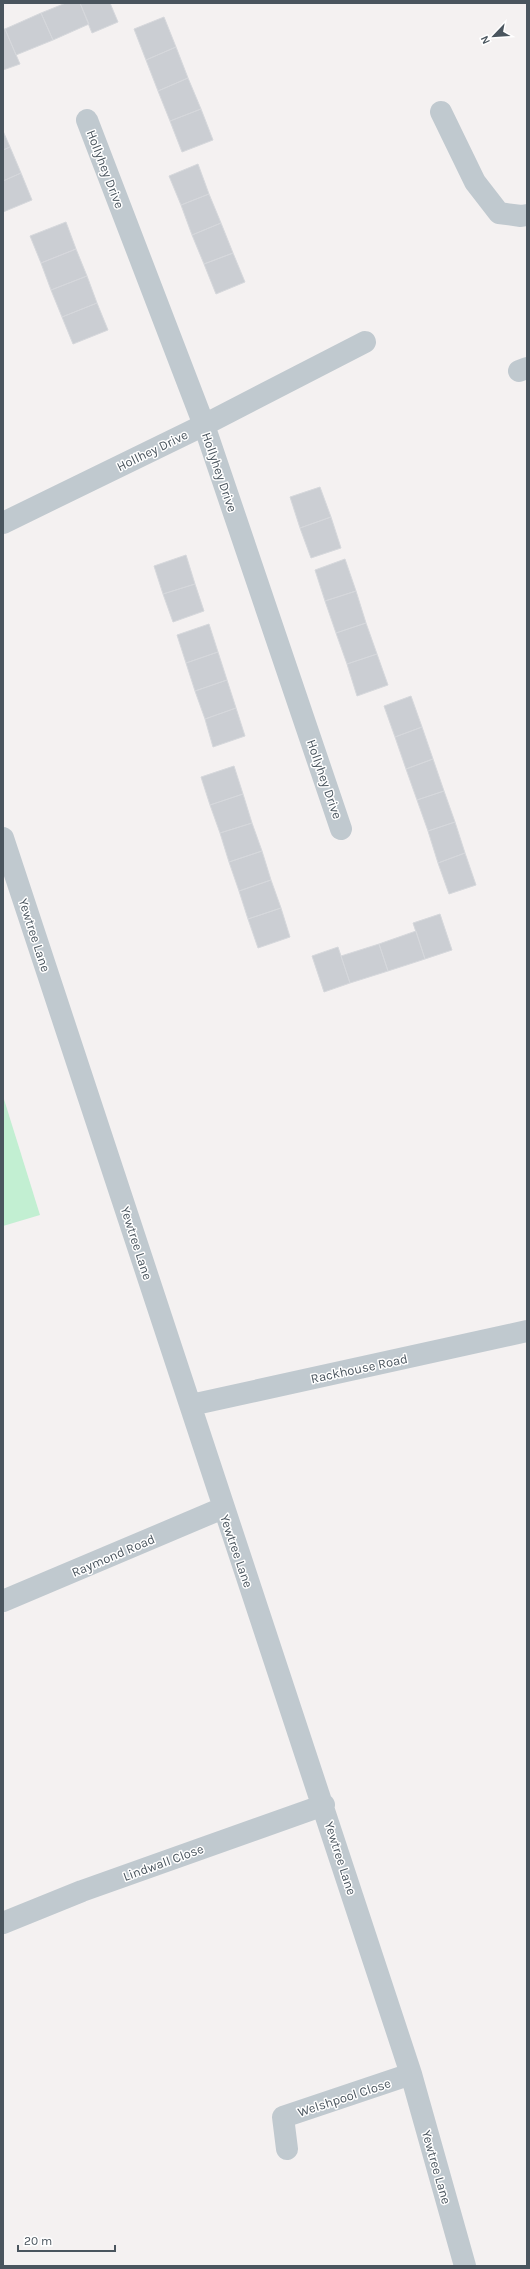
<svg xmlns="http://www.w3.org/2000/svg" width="530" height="2269" font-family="Karla,sans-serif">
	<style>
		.green { fill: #c2efd2 }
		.building { fill: #cbced3; stroke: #d6d8dc }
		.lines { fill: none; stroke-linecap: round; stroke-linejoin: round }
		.minor { stroke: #c0c9cf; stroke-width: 22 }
		.labels { text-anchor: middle; stroke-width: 3; stroke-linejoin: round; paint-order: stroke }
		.street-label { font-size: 13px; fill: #4a555e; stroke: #fff }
	</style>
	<rect width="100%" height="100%" fill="#f4f1f1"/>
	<path class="green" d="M3,1096L40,1215L3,1226Z"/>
	<path class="building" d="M66,3H80L89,24L53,40L41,13Z
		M80,3H110L118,22L92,33Z
		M41,13L53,40L16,55L5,29Z
		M164,17L176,47L146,60L134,29Z
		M3,29H5L20,64L3,70Z
		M176,47L188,78L158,91L146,60Z
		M188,78L201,109L170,121L158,91Z
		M201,109L213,140L182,152L170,121Z
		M3,131L10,147L3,150Z
		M10,147L21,173L3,181V150Z
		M198,164L209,194L181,205L169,176Z
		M21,173L32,200L3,212V181Z
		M209,194L221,223L192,235L181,205Z
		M66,222L76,249L41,263L30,236Z
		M221,223L233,253L204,264L192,235Z
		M76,249L87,276L51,290L41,263Z
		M233,253L245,282L216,294L204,264Z
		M87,276L97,303L62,317L51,290Z
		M97,303L108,330L73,344L62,317Z
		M320,487L331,517L300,528L290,497Z
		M331,517L341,548L311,558L300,528Z
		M186,555L195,584L163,594L154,566Z
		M345,559L356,591L325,601L315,570Z
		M195,584L204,611L173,622L163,594Z
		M356,591L366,623L336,633L325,601Z
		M366,623L377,654L347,664L336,633Z
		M209,624L218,652L186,663L177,635Z
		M218,652L227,680L195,691L186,663Z
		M377,654L388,685L357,696L347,664Z
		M227,680L236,708L205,719L195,691Z
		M411,696L422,727L395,737L384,706Z
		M236,708L245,736L213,747L205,719Z
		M422,727L433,759L406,769L395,737Z
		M433,759L444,791L417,800L406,769Z
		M234,766L243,794L210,805L201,777Z
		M444,791L455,822L428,831L417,800Z
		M243,794L252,823L220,833L210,805Z
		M455,822L465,853L438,863L428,831Z
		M252,823L262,851L229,862L220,833Z
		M262,851L271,880L239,891L229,862Z
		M465,853L476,885L449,894L438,863Z
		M271,880L281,908L248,919L239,891Z
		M281,908L290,937L258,948L248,919Z
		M440,914L452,950L425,959L413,923Z
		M416,931L425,959L388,971L379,944Z
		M379,944L388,971L350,983L341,956Z
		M338,947L350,983L324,992L312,956Z"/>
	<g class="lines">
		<path class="minor" d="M441,112L475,182L499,213L521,216L527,215
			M87,120L204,425L341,829
			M519,371L527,368
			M3,523L204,425L365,342
			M3,838L411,2074L465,2266
			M191,1405L527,1331
			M3,1601L223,1508
			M3,1923L82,1891L324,1805
			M287,2149L283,2117L411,2074"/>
	</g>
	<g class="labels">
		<g class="street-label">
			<text transform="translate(106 169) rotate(69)" y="5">Hollyhey Drive</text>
			<text transform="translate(152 450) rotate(-26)" y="5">Hollhey Drive</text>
			<text transform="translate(220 472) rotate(71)" y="5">Hollyhey Drive</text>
			<text transform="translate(325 779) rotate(71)" y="5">Hollyhey Drive</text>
			<text transform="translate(35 935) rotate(72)" y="5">Yewtree Lane</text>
			<text transform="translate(137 1243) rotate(72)" y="5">Yewtree Lane</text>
			<text transform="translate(359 1368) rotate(-12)" y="5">Rackhouse Road</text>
			<text transform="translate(237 1551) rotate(71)" y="5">Yewtree Lane</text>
			<text transform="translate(113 1555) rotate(-23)" y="5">Raymond Road</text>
			<text transform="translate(341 1858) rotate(72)" y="5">Yewtree Lane</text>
			<text transform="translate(163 1862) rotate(-20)" y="5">Lindwall Close</text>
			<text transform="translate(344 2097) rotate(-18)" y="5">Welshpool Close</text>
			<text transform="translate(437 2167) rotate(74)" y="5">Yewtree Lane</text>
		</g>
	</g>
	<rect width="530" height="2269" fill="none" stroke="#4a555e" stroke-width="8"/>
	<g transform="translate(494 36) rotate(245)" stroke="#ffffff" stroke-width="3" paint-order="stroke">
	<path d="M0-3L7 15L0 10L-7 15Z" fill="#4a555e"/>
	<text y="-6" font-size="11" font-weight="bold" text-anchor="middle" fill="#4a555e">N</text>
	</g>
	<path d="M18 2245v6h97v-6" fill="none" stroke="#4a555e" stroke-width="2"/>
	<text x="24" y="2245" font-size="12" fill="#4a555e" stroke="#ffffff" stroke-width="3" paint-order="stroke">20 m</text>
</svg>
